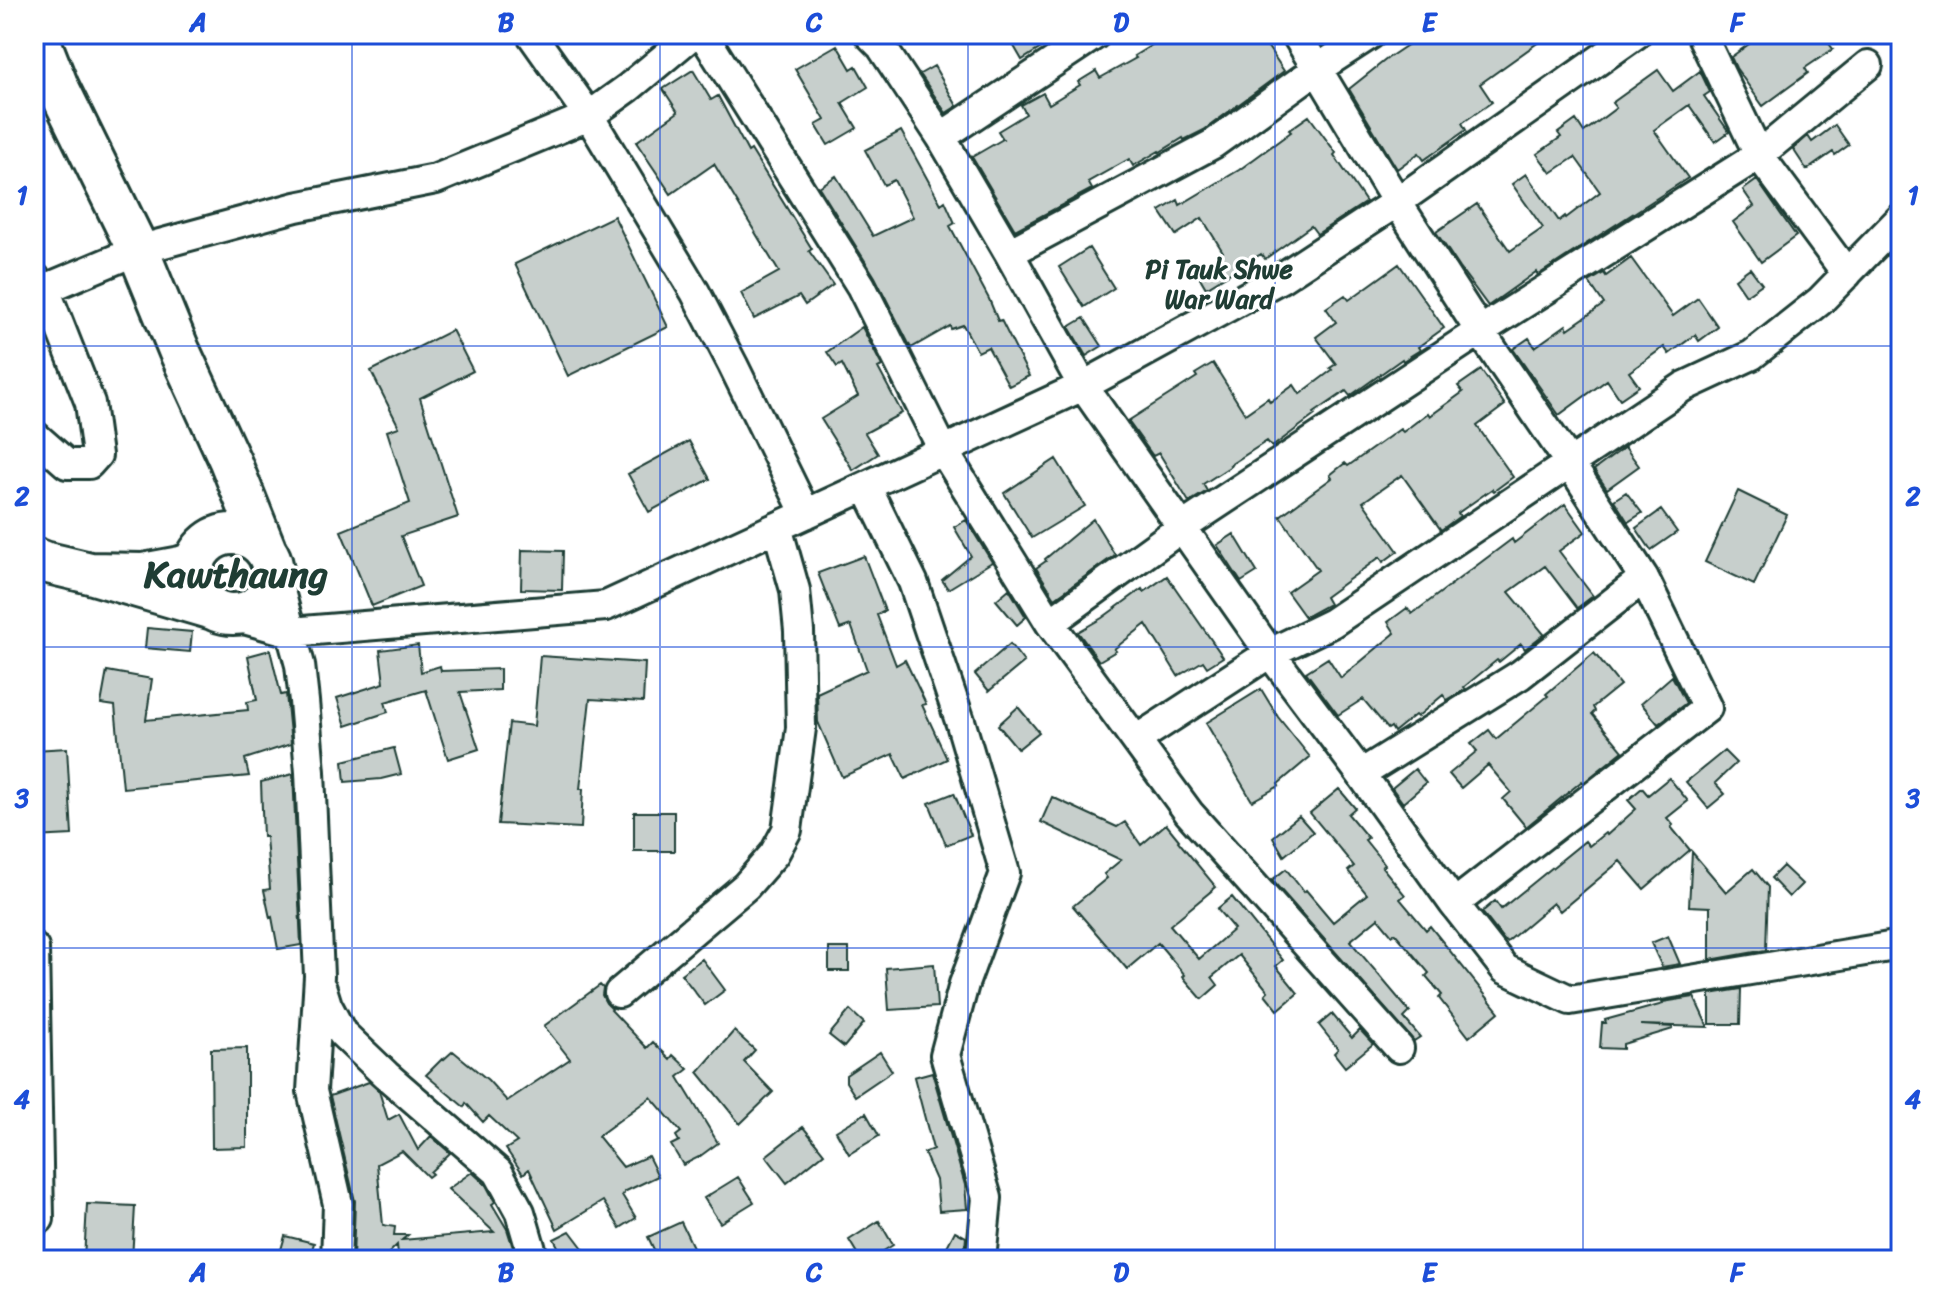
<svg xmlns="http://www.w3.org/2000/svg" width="1935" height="1294" font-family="Sriracha,sans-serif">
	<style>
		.building { fill: #c7cfcc; stroke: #1f3d34; stroke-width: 2 }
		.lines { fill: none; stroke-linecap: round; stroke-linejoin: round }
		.minor-casing { stroke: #1f3d34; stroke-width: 34 }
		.highway-casing { stroke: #1f3d34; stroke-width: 46 }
		.minor { stroke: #fff; stroke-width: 28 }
		.highway { stroke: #fff; stroke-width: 40 }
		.grid { fill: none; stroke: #1d4ed8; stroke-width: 2; stroke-opacity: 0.55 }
		.labels { text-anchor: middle; stroke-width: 6; stroke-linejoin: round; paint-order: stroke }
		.quarter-label { font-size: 26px; font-weight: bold; fill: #1f3d34; stroke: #fff }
		.town-label { font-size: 38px; font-weight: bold; fill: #1f3d34; stroke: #fff }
		.neatline { fill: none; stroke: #1d4ed8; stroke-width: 3 }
		.grid-label { font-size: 26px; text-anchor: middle; font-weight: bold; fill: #1d4ed8 }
	</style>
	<rect width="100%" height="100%" fill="#fff"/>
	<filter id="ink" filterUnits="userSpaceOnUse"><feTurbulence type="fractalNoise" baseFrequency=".0125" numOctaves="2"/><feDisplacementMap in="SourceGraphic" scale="16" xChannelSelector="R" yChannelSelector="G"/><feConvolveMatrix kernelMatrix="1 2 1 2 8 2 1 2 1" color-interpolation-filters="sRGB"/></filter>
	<g filter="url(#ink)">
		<path class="building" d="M1007,34H1063L1022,60Z
			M1157,34H1264L1271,45L1268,47L1284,71L1204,130L1184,140L1183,138L1160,152L1159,151L1133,166L1129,159L1088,182L1092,189L1015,230L972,157L1003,139L998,131L1026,114L1021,105L1043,93L1049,104L1080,85L1078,82L1096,71L1100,78L1136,58L1134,56L1160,40Z
			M1424,34H1550L1480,84L1492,102L1462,123L1466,130L1424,160L1419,153L1397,169L1349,89L1388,58Z
			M1763,34H1822L1833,49L1805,68L1808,73L1763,106L1736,68L1731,57Z
			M837,45L851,69L856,66L868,87L842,103L857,128L828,145L816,125L825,120L795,69Z
			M934,66L957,106L946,113L920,74Z
			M693,70L711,100L718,96L748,152L751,150L812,249L809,251L833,285L805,305L799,296L754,319L741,293L779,272L714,164L671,194L636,142L678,112L663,89Z
			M1658,70L1673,91L1700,71L1710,92L1704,96L1729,132L1715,142L1689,105L1654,130L1688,178L1538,275L1536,272L1488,306L1460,268L1436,232L1477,204L1510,251L1543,228L1512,184L1526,174L1559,221L1565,216L1566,218L1600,192L1575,157L1551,173L1537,154L1561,137L1558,133L1576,120L1584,132L1616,108L1612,103Z
			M1309,116L1336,153L1334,155L1366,202L1317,234L1311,226L1265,259L1261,254L1206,288L1196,271L1223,252L1202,218L1176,235L1160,211L1178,200L1180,205L1239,170L1291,132L1289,130Z
			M1835,125L1849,145L1835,155L1833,152L1807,170L1793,149L1808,136L1812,142Z
			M901,131L941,204L945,201L955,223L950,226L989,299L998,321L1001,320L1029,376L1009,386L988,347L978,352L963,325L951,329L950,326L911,348L875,277L819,187L836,176L873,236L913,217L894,180L884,185L865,150Z
			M1757,180L1796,236L1761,262L1733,222L1754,206L1743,190Z
			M614,216L668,327L568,376L515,264Z
			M1089,248L1114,288L1084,307L1059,267Z
			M1631,258L1673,316L1698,298L1718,327L1699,341L1695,335L1669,354L1664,347L1629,372L1639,386L1620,399L1607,380L1559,415L1513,349L1529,338L1535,347L1566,325L1568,329L1604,304L1589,282L1604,273L1606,276Z
			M1399,264L1444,328L1418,347L1420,350L1412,355L1403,361L1402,359L1350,396L1346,391L1314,413L1315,415L1272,447L1267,441L1230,465L1231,466L1203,484L1207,491L1189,502L1159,453L1153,456L1128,421L1197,377L1195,374L1213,363L1245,414L1268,398L1270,402L1294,385L1300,394L1332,370L1330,368L1336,364L1316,337L1336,322L1326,308L1345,295L1349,300Z
			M1750,268L1762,284L1746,295L1735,279Z
			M1084,318L1102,346L1086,356L1069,327Z
			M862,327L882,366L878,368L902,413L865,433L878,454L853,470L821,419L858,396L842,364L837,367L827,352Z
			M452,330L473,371L420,398L458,517L401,536L421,586L372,606L341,531L410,503L387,431L399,427L371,371Z
			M1481,370L1505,405L1477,426L1513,477L1494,491L1492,489L1458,513L1460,516L1441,530L1402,475L1363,502L1398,551L1383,562L1380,557L1325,597L1329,604L1305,617L1287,592L1318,570L1280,516L1332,478L1330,475L1345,463L1348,466L1400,429L1403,432L1428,413L1430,416L1463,392L1458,386Z
			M689,441L710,479L649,512L628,474Z
			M1625,447L1639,466L1607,489L1594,470Z
			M1056,459L1085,506L1032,538L1004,493Z
			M1738,491L1787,515L1754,585L1705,562Z
			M1626,492L1642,513L1628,522L1614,500Z
			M1565,504L1585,532L1559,551L1593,596L1577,608L1545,566L1509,592L1544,634L1525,649L1521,644L1499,662L1497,660L1464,687L1466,689L1447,700L1443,695L1417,717L1415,715L1394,732L1391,727L1388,729L1363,699L1338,715L1306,672L1328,658L1341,678L1395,633L1388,622L1407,608L1412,614L1512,539L1514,543Z
			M1661,510L1677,532L1651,550L1636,528Z
			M1093,519L1115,555L1055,598L1036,568L1046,561L1045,559Z
			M966,520L992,562L948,589L942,580L971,556L954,527Z
			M1234,534L1257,572L1241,582L1217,545Z
			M522,550L563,551L562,590L521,589Z
			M864,556L885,611L877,615L896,665L905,660L926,704L922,705L947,759L905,779L893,754L842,777L818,722L817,693L867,670L851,625L840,629L818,573Z
			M1167,576L1223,657L1207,667L1203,661L1178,676L1146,624L1114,649L1116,651L1099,661L1078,632L1102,618L1142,589L1144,592Z
			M1009,589L1026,617L1017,625L996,600Z
			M147,628L192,632L190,652L145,648Z
			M1010,644L1024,662L989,691L975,674Z
			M418,645L421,672L440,666L441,671L500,669V690L460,692L479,749L448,759L426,690L385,702L388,712L346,726L337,698L384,683L380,650Z
			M270,650L281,695L286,694L291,744L245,759L249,776L123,788L115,706L101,704L107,671L152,679L146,720L248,710L247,702L257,700L248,656Z
			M1594,653L1620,685L1593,707L1595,711L1592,714L1623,751L1583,783L1582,781L1526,827L1503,799L1511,792L1488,765L1461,788L1449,774L1477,751L1471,744L1489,730L1496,739L1548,696L1546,694Z
			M540,656L645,663L643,702L590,699L580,789H583L581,828L498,824L509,723L534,726Z
			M1672,676L1686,703L1658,724L1641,703Z
			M1261,689L1278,717L1310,757L1278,784L1279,786L1252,801L1206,723Z
			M1018,707L1039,732L1018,749L998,725Z
			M67,748L72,835L34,837V750Z
			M394,748L401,774L381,779L345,782L343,761Z
			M1724,751L1736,763L1715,783L1725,794L1708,808L1686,782Z
			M1415,769L1426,783L1403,803L1392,788Z
			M293,774L301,945L278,949L272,917L270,918L264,890L270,889L266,837H263L261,782Z
			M1669,778L1688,801L1667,818L1673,825L1671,827L1690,850L1644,889L1620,861L1560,911L1553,903L1507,942L1504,940L1482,912L1495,901L1501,909L1585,841L1589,846L1605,833L1607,835L1636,809L1628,800L1642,788L1648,795Z
			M1339,789L1355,808L1348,814L1368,838L1365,840L1385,865L1382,867L1405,895L1400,899L1426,930L1430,926L1499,1012L1469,1037L1439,998L1442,995L1426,976L1429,973L1395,933L1392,935L1378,918L1350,941L1410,1012L1404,1018L1420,1037L1414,1041L1272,880L1286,869L1304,892L1306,890L1333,922L1367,894L1348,871L1354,866L1310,813Z
			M954,793L971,835L946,845L929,803Z
			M1052,797L1117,827L1125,822L1141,845L1166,824L1179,840L1178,841L1216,887L1170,925L1199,959L1234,929L1217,909L1232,897L1283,960L1276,966L1298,993L1278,1010L1265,994L1268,991L1239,955L1212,977L1218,985L1202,999L1183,977L1185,975L1158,943L1127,969L1073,906L1107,878L1104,874L1121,860L1041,822Z
			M634,812H674V851H634Z
			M1299,816L1313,832L1284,856L1273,837Z
			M1692,852L1726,892L1753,869L1768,887L1766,950L1710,960V907L1689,906Z
			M1783,866L1802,884L1789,897L1771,878Z
			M1668,936L1680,964L1662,967L1651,943Z
			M829,948H849V971H829Z
			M702,959L725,990L705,1005L681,974Z
			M934,964L937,1007L889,1010L886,968Z
			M600,985L603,988L602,995L606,1003L612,1009L611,1010L647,1048L653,1042L670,1059L673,1055L688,1069L678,1077L718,1143L699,1157L683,1165L671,1145L679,1141L676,1136L681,1132L651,1097L598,1136L623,1167L648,1156L658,1176L624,1192V1194L622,1195L636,1218L620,1228L603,1201L557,1229L529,1169L523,1174L506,1149L517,1142L489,1116L483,1122L466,1103L464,1107L426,1075L442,1059L443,1060L453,1051L488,1080L507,1101L570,1059L544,1026Z
			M1741,989L1740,1024H1710V994Z
			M1694,997L1708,1027L1641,1025L1673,1027V1029L1623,1044V1049L1600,1048L1602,1023H1606L1605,1020L1663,1004V1002Z
			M850,1010L864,1023L844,1047L829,1035Z
			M1332,1014L1352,1038L1360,1030L1373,1044L1345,1067L1334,1053L1338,1049L1319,1025Z
			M734,1031L755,1050L744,1062L773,1092L740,1124L698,1072Z
			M247,1048V1147L212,1148L211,1049Z
			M880,1052L892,1071L855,1096L846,1082V1075Z
			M932,1072L965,1185L967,1209L939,1211L936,1180L924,1153L933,1149L914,1077Z
			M369,1082L379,1091L388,1120L399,1114L418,1150L431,1136L450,1153L430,1172L432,1174L428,1177L402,1151L377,1164L383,1225L395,1227L394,1235H408L402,1240L494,1232L448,1189L472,1172L486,1185L495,1202L492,1204L507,1229L515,1254H398L397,1245L389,1253L388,1260H353L355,1201L330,1096Z
			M866,1113L879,1136L849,1154L836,1131Z
			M803,1127L824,1153L787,1183L766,1156Z
			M738,1177L754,1202L720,1223L704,1198Z
			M87,1204L135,1206L132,1260H84Z
			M879,1221L893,1245L869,1260H861L849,1240Z
			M681,1222L693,1247L666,1260H659L648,1237Z
			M570,1231L592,1260H565L554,1239Z
			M955,1231L966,1237L964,1260H940Z
			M285,1236L314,1243L309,1260H278Z"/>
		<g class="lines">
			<defs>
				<path id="minor" d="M531,34L589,116L695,292L733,365L806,514
					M703,34L861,286L943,450L1050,623L1189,813L1399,1048
					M869,34L881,46L941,137L1009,253L1083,386L1270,653L1361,774L1454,904L1505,969L1570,1000L1895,946L1901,949
					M1296,34L1397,202L1480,331L1569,462L1644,578L1707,708L1454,904
					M1701,34L1759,155L1847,274
					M941,137L1096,34
					M1009,253L1213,144L1317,69L1371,34
					M34,277L45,289L90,403L97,455L89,464H67L34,435
					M45,289L138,250L296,207L436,179L589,116L628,88L693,34
					M866,486L913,582L961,724L1005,873L964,984L945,1055L987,1198L981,1260
					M272,562L300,665L304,701L310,772L319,976L312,1091L338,1204L336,1260
					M226,614L291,632L606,606L1083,386L1281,278L1397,202L1636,34
					M1050,623L1181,528L1480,331L1759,155L1868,65
					M1136,740L1270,653L1332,623L1683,387L1752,355L1820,301L1901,218
					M1361,774L1520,675L1644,578
					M34,948L39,1219
					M322,989L327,1005L342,1033L386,1075L498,1172L520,1212L534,1260
					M619,993L746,886L774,854L787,830L801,728L799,631L795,590L777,527"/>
				<path id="highway" d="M37,34L58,87L138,250L179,350L230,461L266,551
					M193 574a40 40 0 1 1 80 0a40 40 0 1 1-80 0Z
					M34,558L44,562L90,573
					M195,562L181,567L143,574L90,573L213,609"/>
			</defs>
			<use href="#minor" class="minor-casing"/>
			<use href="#highway" class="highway-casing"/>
			<use href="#minor" class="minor"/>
			<use href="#highway" class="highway"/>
		</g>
	</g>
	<path class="grid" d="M352,34V1260M660,34V1260M968,34V1260M1275,34V1260M1583,34V1260M34,346H1901M34,647H1901M34,948H1901"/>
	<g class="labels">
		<g class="quarter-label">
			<text x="1219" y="278">Pi Tauk Shwe<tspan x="1219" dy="30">War Ward</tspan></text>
		</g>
		<g class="town-label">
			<text x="236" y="587">Kawthaung</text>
		</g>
	</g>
	<rect width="1935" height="1294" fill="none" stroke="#fff" stroke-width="88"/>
	<rect x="44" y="44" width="1847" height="1206" class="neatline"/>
	<g class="grid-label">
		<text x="198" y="31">A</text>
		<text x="506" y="31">B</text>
		<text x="814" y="31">C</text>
		<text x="1121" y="31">D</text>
		<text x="1429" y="31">E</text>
		<text x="1737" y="31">F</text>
		<text x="22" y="204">1</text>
		<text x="1913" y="204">1</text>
		<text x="22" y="505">2</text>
		<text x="1913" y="505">2</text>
		<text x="22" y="807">3</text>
		<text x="1913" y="807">3</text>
		<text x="22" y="1108">4</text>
		<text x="1913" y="1108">4</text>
		<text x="198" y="1281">A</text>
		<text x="506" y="1281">B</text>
		<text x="814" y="1281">C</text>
		<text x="1121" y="1281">D</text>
		<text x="1429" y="1281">E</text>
		<text x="1737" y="1281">F</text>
	</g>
</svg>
